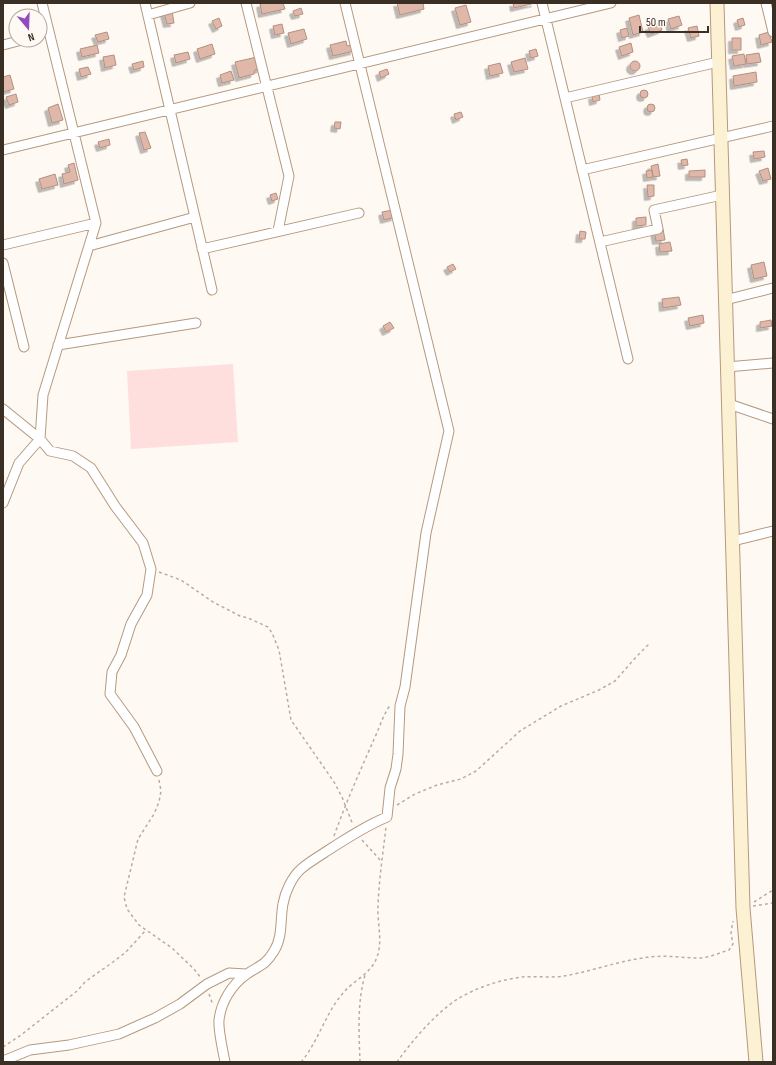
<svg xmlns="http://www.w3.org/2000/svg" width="776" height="1065" font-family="'Sofia Sans Condensed',sans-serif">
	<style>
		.green { fill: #fedfde }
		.building { fill: #dfb8a9; stroke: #b48f81; filter: url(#shadow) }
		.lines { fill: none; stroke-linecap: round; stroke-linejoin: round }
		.minor-casing { stroke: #b5997f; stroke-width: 11 }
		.secondary-casing { stroke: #b5997f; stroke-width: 15 }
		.path { stroke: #b5ada5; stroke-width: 1.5; stroke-dasharray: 3 3; stroke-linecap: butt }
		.minor { stroke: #fff; stroke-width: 9 }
		.secondary { stroke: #fdf1d3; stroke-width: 13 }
	</style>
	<defs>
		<filter id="shadow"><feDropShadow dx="-3.5" dy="3.5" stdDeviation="0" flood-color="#0004"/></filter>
	</defs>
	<rect width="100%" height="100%" fill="#fff9f3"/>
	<path class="green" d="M233,364L238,442L131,449L127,371Z"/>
	<path class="building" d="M266,3H283L285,9L262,14L260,4Z
		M397,3H423L424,9L400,15Z
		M513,3H535L514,8Z
		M466,5L471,22L460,25L455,8Z
		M301,8L303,14L295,16L293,11Z
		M172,11L174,23L167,24L164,13Z
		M639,15L643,32L633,35L629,18Z
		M679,16L682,25L671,29L668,19Z
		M219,18L222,26L216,29L212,21Z
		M743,18L745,25L739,27L737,20Z
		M660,23L662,30L651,34L648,27Z
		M282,24L284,33L275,35L273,26Z
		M697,26L699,36L691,38L688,28Z
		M627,28L629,36L622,38L620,30Z
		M304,29L307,39L291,44L288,33Z
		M107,32L109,39L98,42L95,35Z
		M769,32L772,42L761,45L759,35Z
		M732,38H741V50H732Z
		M346,41L347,46L352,45L354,51L333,56L330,45Z
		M631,43L633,52L622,56L619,47Z
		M212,44L215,54L200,59L197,49Z
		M97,45L99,53L82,57L80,49Z
		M536,49L538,56L531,58L529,51Z
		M188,52L190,59L176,63L174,55Z
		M759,53L761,62L747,64L746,55Z
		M744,54L746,64L734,66L732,56Z
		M114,55L116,65L105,68L103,57Z
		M257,57L261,69L255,70L254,74L239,78L235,62Z
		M525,58L528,69L514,72L511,62Z
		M630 66a5 5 0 1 1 10 0a5 5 0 1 1-10 0Z
		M143,61L144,67L134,70L132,64Z
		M500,63L503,73L490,76L488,66Z
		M88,67L91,74L81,77L79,69Z
		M387,69L389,74L381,78L379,72Z
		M231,71L234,80L222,83L220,75Z
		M756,72L757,82L734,86L733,76Z
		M10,75L14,89L3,92V77Z
		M640 94a4 4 0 1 1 8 0a4 4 0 1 1-8 0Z
		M16,94L18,102L9,105L6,97Z
		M599,94L600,100L593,102L592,96Z
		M647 108a4 4 0 1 1 8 0a4 4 0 1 1-8 0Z
		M58,104L63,120L52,123L48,108Z
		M461,112L463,117L456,120L454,114Z
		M335,122H341L340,129L334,128Z
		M145,132L151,148L144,150L139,133Z
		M109,139L110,145L100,148L98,142Z
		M764,151L765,157L754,159L753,152Z
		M687,159L688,165L682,166L681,160Z
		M74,163L78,180L64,184L62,174L70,172L68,165Z
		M658,164L660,176L653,177L651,166Z
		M768,168L771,179L763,181L759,171Z
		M652,170L653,177L647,178L646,171Z
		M705,170V177H689V171Z
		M55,174L58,185L42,189L39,179Z
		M647,185H654V196L648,197Z
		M276,193L278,199L272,201L270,195Z
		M393,210L395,217L384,220L382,212Z
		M646,217V225L636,226V218Z
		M663,229L665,240L656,241L654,230Z
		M580,231L586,232L585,239H579Z
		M670,242L672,251L660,252L659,244Z
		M764,262L767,276L754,279L751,265Z
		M453,264L456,269L450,272L447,267Z
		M679,297L681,305L663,308L662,299Z
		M703,315L704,323L690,326L688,318Z
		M771,320L772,326L760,328V322Z
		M390,322L394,328L386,332L383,326Z"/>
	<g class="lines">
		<defs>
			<path id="minor" d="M145,3L212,290
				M246,3L289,176L278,231
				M542,3L628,359
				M766,3L773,32
				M148,15L190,3
				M3,45L22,40
				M565,98L718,62
				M3,150L611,3
				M582,170L773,126
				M600,242L658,229L654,210L722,195
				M3,245L96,223
				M89,246L195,217
				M202,249L359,213
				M3,263L24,347
				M725,300L773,288
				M58,345L196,323
				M727,367L773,363
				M729,404L773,419
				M3,409L40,439L50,451L73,456L91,468L115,506L143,543L151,569L147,595L131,624L121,655L112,672L110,694L134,727L157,771
				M3,503L19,463L40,439L43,395L96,223L42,3
				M733,541L773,531
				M3,1061L30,1050L69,1045L119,1034L155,1018L180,1004L207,984L229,973L246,974
				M225,1062C223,1051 218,1030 219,1020C221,1002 232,984 247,974C260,965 265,966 274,951C283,937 280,919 283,904C285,892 292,877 301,869C308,863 316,858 324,853C344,840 365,826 387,817L390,788L396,769L398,754L400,706L405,687L426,533L449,431L345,3"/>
			<path id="secondary" d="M717,3L743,908L756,1062"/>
		</defs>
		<use href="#minor" class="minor-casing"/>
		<use href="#secondary" class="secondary-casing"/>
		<path class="path" d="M159,572L181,580L213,602L240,616L248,618L268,627L272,633L279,650L291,720L334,782L342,797L353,825
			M159,780L161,791L159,802L154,814L138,839L124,897L127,909L139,925L172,948L194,969L201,978
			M397,805L415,794L437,785L461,779L476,771L520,731L561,706L599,690L615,681L636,657L649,644
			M334,836C346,802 361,769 375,737C381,724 383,715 391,704
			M362,840L381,861
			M754,902L773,890
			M753,906L773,903
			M209,994L213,1005
			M3,1047L21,1035L77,991L85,982L113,962L126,952L146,930
			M301,1062C319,1041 325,1013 344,992C354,980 371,974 377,957C383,941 377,922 378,906C379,879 383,853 386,827
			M360,1062C359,1033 357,1003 365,975
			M397,1062C412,1041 434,1015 456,1000C475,988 499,980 522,977C535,976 552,978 564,976C593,971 621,960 650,957C667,955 683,958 699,958C708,958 719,953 729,950L733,944L731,933L733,921"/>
		<use href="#minor" class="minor"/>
		<use href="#secondary" class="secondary"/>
	</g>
	<rect width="776" height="1065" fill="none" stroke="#3a2f24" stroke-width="8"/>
	<g transform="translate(28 28) rotate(161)"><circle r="19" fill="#fff9f3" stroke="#b0a8a0"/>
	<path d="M0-3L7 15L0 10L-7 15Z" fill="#924abd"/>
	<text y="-6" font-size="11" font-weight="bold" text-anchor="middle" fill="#3a2f24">N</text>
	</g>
	<path d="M640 26v6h68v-6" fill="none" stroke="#3a2f24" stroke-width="2"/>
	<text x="646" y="26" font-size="12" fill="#3a2f24" stroke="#fff9f3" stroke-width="3" paint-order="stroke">50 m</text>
</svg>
